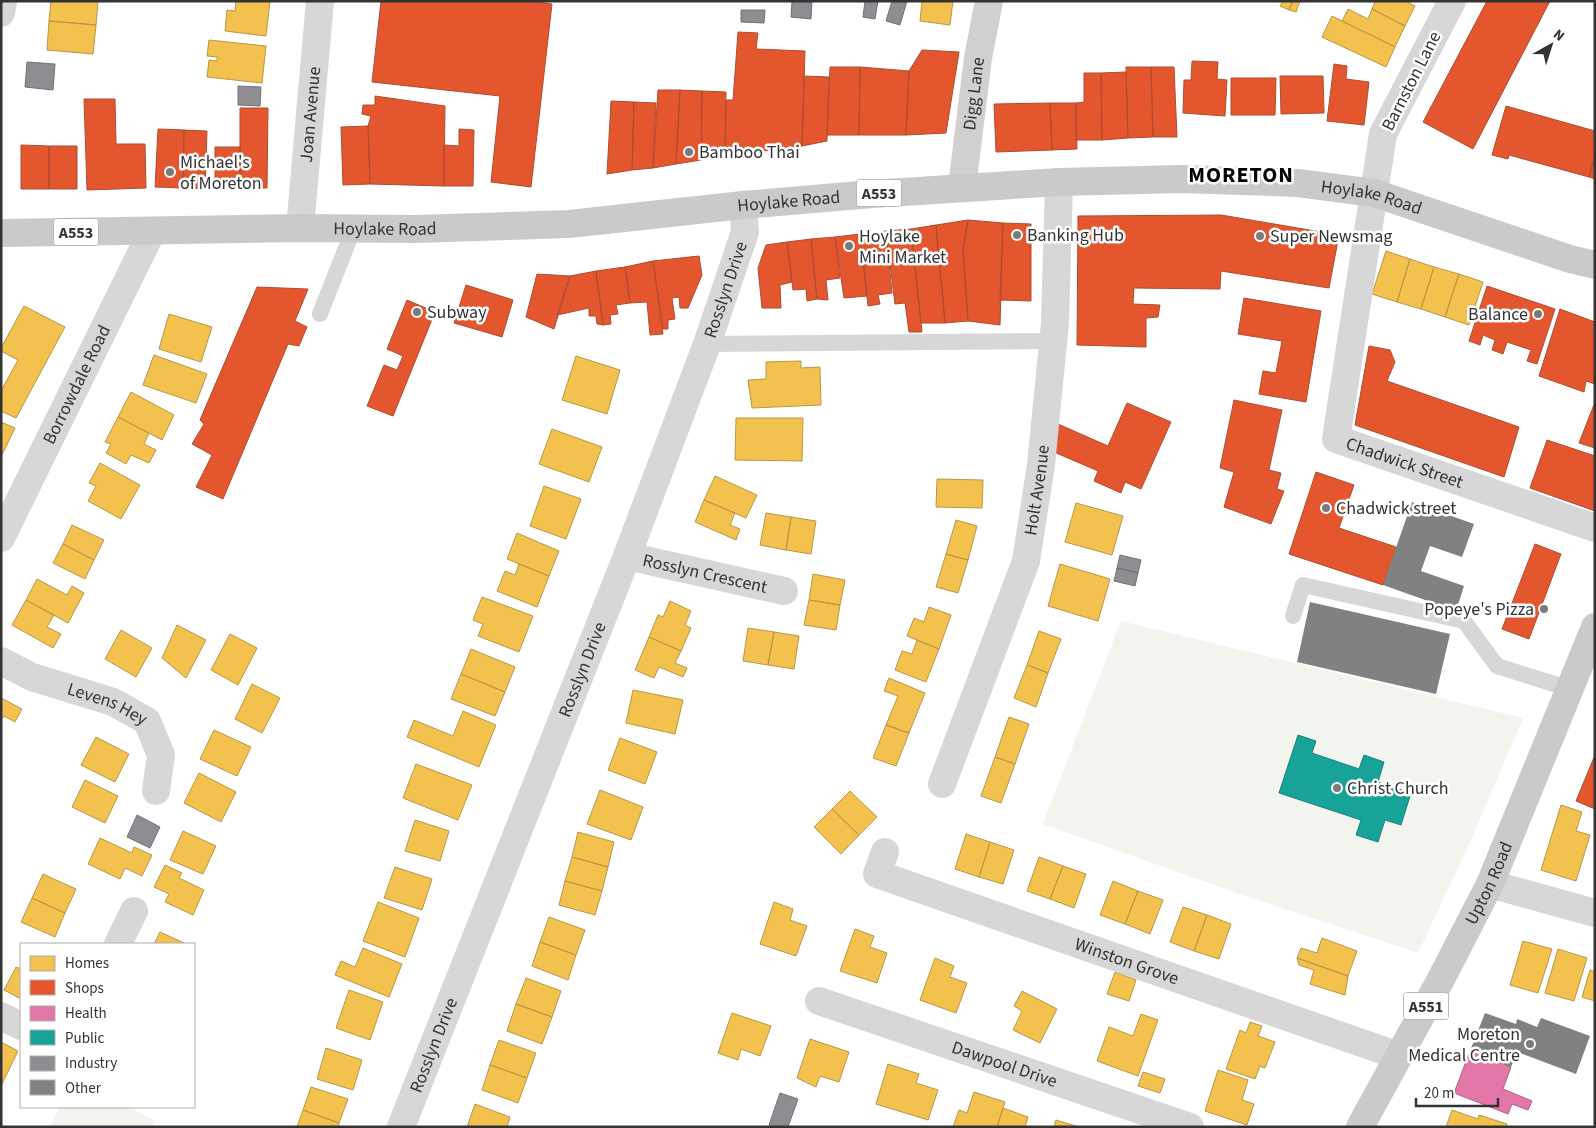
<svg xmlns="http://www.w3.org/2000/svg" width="1596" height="1128" font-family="'Source Sans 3',sans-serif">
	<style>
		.green { fill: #f1f5ed }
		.homes { fill: #f2c14e; stroke: #b99646 }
		.shops { fill: #e4572e; stroke: #af4c30 }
		.health { fill: #e377a8; stroke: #ae6385 }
		.public { fill: #17a398; stroke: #1f817a }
		.industry { fill: #8d8d92; stroke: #727276 }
		.building { fill: #818181 }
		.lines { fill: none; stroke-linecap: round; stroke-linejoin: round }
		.lane { stroke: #d7d7d7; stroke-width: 16 }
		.street { stroke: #d7d7d7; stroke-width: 28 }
		.secondary { stroke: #d0d0d0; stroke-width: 28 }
		.primary { stroke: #cacaca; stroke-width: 28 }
		.poi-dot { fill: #7a7a7a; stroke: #fff; stroke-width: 2 }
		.labels { text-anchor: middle; stroke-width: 5; stroke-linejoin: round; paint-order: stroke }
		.shield { fill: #fff; stroke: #707070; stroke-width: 1 }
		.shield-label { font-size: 16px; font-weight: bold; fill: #333 }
		.street-label { font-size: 18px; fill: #333; stroke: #fff }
		.poi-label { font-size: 18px; fill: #333; stroke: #fff; text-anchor: start }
		.district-label { font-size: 22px; font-weight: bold; letter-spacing: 1px; fill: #000; stroke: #fff }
	</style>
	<rect width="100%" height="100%" fill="#fff"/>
	<path class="green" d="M1121,621L1523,718L1471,840L1418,953L1237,893L1043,824Z
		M60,1107H129L155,1121L152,1127H50Z"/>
	<path class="homes" d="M51,1H98L96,25L49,21Z
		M236,1H270L266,36L225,31L227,10L235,11Z
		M922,1H953L950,25L920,21Z
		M1283,1H1293L1289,10L1280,6Z
		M1293,1H1300L1296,12L1289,10Z
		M1373,1H1405L1415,6L1405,26L1372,9L1375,2Z
		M1348,9L1368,19L1372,9L1405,26L1395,47L1342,21Z
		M1332,16L1395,47L1386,67L1322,37Z
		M49,21L96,25L93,54L47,50Z
		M209,40L266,46L262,83L207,77L209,60L217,61V57L207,56Z
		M1386,251L1410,259L1397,302L1372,294Z
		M1410,259L1434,267L1421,309L1397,302Z
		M1434,267L1459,274L1445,317L1421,309Z
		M1459,274L1483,282L1469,325L1445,317Z
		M24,306L65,327L16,418L1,411V391L18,360L1,351V348Z
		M169,314L212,327L201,362L159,349Z
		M154,355L207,374L196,403L143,385Z
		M576,356L620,370L607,414L562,400Z
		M801,361V368L820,367L821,405L752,408L748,380L766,379V362Z
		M131,392L174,415L162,440L118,417Z
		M118,417L149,433L144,444L156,450L149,463L131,455L126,464L106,453L111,444L105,442Z
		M736,418H803L802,461L735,460Z
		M1,422L15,428L1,457Z
		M552,429L602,447L589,482L539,464Z
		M100,463L140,485L121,519L88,501L96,486L89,483Z
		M715,476L757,495L746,518L704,500Z
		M937,479L983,480L982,508L936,507Z
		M544,486L581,499L566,539L530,526Z
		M704,500L735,513L730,525L740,529L736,540L695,522Z
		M1076,503L1123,516L1112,555L1065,542Z
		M766,513L791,517L786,550L760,545Z
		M791,517L816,521L811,554L786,550Z
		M956,520L977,526L968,560L946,554Z
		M72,525L104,540L94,560L63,544Z
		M517,533L559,551L549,576L507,559Z
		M63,544L94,560L85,579L53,563Z
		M946,554L968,560L958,593L936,587Z
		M519,564L549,576L537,607L497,591L505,571L515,575Z
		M1060,564L1110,579L1098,621L1048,606Z
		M813,574L845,580L840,605L809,600Z
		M37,579L67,595L72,586L84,593L68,623L26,600Z
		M482,597L533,616L519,652L478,636L483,624L473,620Z
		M26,600L54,615L47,627L61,634L53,648L12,625Z
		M809,600L840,605L836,630L804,625Z
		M670,601L691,611L685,625L691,628L681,651L649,637L658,615L663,617Z
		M929,607L951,615L939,649L907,636L914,618L924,622Z
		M177,625L206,640L186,678L162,658Z
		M748,628L774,632L768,665L743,661Z
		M121,630L152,648L136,677L105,659Z
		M1039,631L1061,639L1048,673L1027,665Z
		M774,632L799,636L794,669L768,665Z
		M230,634L257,648L238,685L211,670Z
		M649,637L681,651L675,663L687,668L683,677L659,667L654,678L635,670Z
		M917,640L939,649L926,682L895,670L902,651L912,654Z
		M471,649L515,667L505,692L461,674Z
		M1027,665L1048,673L1036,707L1014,698Z
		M461,674L505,692L495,716L451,699Z
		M889,678L925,693L909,733L886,725L898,696L884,691Z
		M252,684L280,698L262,733L235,719Z
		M633,690L683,700L675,734L626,723Z
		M1,698L22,709L15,722L4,716L1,720Z
		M463,711L496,725L479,767L407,737L414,720L453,736Z
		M1009,717L1029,724L1015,764L995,757Z
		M886,725L909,733L896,766L873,758Z
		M214,730L251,747L237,776L200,759Z
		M96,737L129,754L115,782L81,765Z
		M620,738L657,752L645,784L608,770Z
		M995,757L1015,764L1001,803L981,796Z
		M416,764L472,785L458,820L403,798Z
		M199,773L236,792L221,822L184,803Z
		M85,780L118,796L105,823L72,807Z
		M600,790L643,807L631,840L587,824Z
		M850,791L877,817L859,835L832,809Z
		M1561,805L1582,812L1576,831L1590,835L1576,881L1541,870Z
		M832,809L859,835L841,854L814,827Z
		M415,820L449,831L440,861L405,851Z
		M183,831L216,846L203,874L170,860Z
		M578,832L614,842L608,867L572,857Z
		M966,834L990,842L979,877L955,869Z
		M100,838L132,853L134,847L152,855L142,876L125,868L120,879L88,864Z
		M990,842L1014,850L1003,884L979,877Z
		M572,857L608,867L602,891L565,881Z
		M1039,857L1063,866L1050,899L1027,891Z
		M165,865L182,873L179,878L204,890L193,915L165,902L169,894L154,887Z
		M1063,866L1086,874L1074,908L1050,899Z
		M395,867L432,879L422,910L384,898Z
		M43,874L76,889L65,913L32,898Z
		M565,881L602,891L595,915L559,905Z
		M1113,881L1138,891L1125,924L1100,915Z
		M1138,891L1163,900L1150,934L1125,924Z
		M32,898L65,913L55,937L21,922Z
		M378,902L419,918L405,957L363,941Z
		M774,902L793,909L790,920L807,926L796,956L760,944Z
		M1183,907L1207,915L1194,951L1170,942Z
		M1207,915L1231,924L1219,959L1194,951Z
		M549,917L585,930L576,955L540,942Z
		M855,929L874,936L870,947L887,953L877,983L840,971Z
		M160,932L186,944H154Z
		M1322,938L1357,951L1348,976L1297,958L1301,948L1317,953Z
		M1523,941L1552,949L1538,993L1510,985Z
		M540,942L576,955L568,980L532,966Z
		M363,948L402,964L389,997L335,975L341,961L355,967Z
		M1558,949L1587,958L1574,1001L1545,993Z
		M935,958L954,966L950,977L967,983L956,1013L920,1000Z
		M1297,958L1348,976L1345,995L1310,984L1314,970L1299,965Z
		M16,967L21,969V999L4,990Z
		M1590,970L1595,972V1001L1582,997Z
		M1115,972L1136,980L1129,1001L1107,994Z
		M526,978L561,991L552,1017L516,1004Z
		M349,990L383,1002L370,1040L336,1028Z
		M1022,991L1057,1009L1040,1043L1013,1030L1022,1011L1014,1006Z
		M516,1004L552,1017L542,1044L507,1031Z
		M732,1013L771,1026L760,1056L741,1049L738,1060L718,1053Z
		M1141,1014L1158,1020L1138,1076L1097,1061L1109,1027L1133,1036Z
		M1250,1022L1262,1026L1258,1036L1275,1042L1265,1068L1260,1066L1255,1079L1226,1069L1240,1030L1246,1033Z
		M810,1039L849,1052L839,1082L820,1076L816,1087L797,1078Z
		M499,1040L536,1053L527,1078L490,1065Z
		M1,1042L18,1051L1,1086Z
		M326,1048L362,1060L353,1090L317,1079Z
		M888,1064L919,1074L916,1083L938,1090L928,1120L876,1104Z
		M490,1065L527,1078L518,1103L482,1090Z
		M1218,1070L1248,1080L1242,1100L1254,1104L1247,1125L1205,1111Z
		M1143,1072L1165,1079L1160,1093L1138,1086Z
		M311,1087L348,1099L339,1123L303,1110Z
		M974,1092L1005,1102L997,1127H953L959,1110L967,1113Z
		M475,1104L510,1117L507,1127H467Z
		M1003,1108L1028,1117L1025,1127H997Z
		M303,1110L339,1123L338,1127H297Z
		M1452,1110L1478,1119L1479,1115L1507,1124L1506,1127H1446Z
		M1056,1120L1079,1127H1054Z"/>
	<path class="shops" d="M381,1H533L552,4L531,187L491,182L500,96L372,82Z
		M1487,1H1550L1473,149L1423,122Z
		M738,32L758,33L756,49L805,51L802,146L725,156L726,100H733Z
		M922,50L959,52L946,133L906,135L909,71Z
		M1192,61L1218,62L1217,79L1227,80L1225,116L1183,113L1184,80H1191Z
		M1334,64L1347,66L1346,79L1369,82L1364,125L1327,121Z
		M830,67H860L859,135H827Z
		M860,67L909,71L906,135H859Z
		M1126,67H1151L1153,137L1128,138Z
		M1151,67H1174L1177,137H1153Z
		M1126,72L1128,138L1102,140L1101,73Z
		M1084,73H1101L1102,140H1076V103L1084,102Z
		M804,76L829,77L827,141L802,146Z
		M1280,76H1323L1324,113L1281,114Z
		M1231,78H1276L1275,115H1231Z
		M658,90H680L676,164L653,168Z
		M680,90L702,91L701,160L676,164Z
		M702,91L726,92L725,156L701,160Z
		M375,96L445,106L444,186L370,184L368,126L371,116L362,114L363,105H375Z
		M84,99H115L116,144H145L146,188L87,190Z
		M611,101L634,102L632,170L607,174Z
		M634,102L656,103L653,168L632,170Z
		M1050,103L1052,150L996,152L994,104Z
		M1050,103H1076L1077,149L1052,150Z
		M1506,106L1595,131V155L1589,177L1509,155L1508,159L1492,155Z
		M240,108H268L267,188H240Z
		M368,126L370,184L343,185L341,127Z
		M158,129L184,130L183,188L155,187Z
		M459,129L474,130L473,186H444V145L459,146Z
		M184,130L207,131L205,189L183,188Z
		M21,145L49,146V189H21Z
		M49,146H77V189H49Z
		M215,147H240V188H215Z
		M1595,155V179L1589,177Z
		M1221,215L1339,235L1329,288L1221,271L1220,289L1134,288L1133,304L1160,305L1158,317L1146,318V347L1077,345L1078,216Z
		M968,220L963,249L968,321L945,323L936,225Z
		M968,220L1003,223L1000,325L968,321L963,249Z
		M1003,223L1031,224V301L1000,300Z
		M936,225L945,323H921L911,229Z
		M911,229L921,323L922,332H909L905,303L895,304L886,231Z
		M886,231L892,293L878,295L880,304L868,306L860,234Z
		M860,234L867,296L844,298L835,237Z
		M835,237L840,278L826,280L828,300L817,299L811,239Z
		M811,239L817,299L807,301L806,289L793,290L787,242Z
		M787,242L792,282L780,285L781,308H762L758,268L766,245Z
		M699,256L702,275L688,308H680L679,297L672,298L675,319L668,320V329H663L653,261Z
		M653,261L663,334L650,335L647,302L630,303L625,267Z
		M625,267L630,303L616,305L618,314L610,315L611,324L603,325L596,271Z
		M596,271L603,325L597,324L596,316H589V308L557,315L570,276Z
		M537,274L570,276L554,329L526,317Z
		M466,285L513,300L502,337L454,323Z
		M1487,286L1555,309L1537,364L1527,361L1531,350L1507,342L1503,354L1492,350L1495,340L1483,335L1480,345L1469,341Z
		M257,287L308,289L295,321L307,327L299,346L288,344L223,499L196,487L212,455L192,444L204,424L200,420Z
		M1244,298L1321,311L1306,402L1259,394L1263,371L1276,373L1282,341L1238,334Z
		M407,300L435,312L393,416L367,406L384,365L397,370L403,356L387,349Z
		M1560,309L1595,322V384L1586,381L1584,392L1539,376Z
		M1369,346L1390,350L1395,362L1387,381L1519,427L1504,477L1355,425Z
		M1234,400L1282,410L1269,470L1281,473L1277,489L1284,491L1271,524L1224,507L1234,472L1220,468Z
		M1595,402V448L1579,443Z
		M1127,403L1171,422L1141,489L1125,482L1121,493L1094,481L1098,471L1047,449L1058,424L1108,446Z
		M1547,440L1595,456V511L1530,488Z
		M1316,472L1354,485L1339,528L1396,547L1383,585L1289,554Z
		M1535,544L1561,554L1529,639L1502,629Z
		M1595,755V809L1576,801Z"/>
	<path class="health" d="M1470,1051L1511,1067L1503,1089L1532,1101L1528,1110L1512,1104L1508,1114L1454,1093Z"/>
	<path class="public" d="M1298,735L1316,741L1312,753L1359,769L1364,755L1384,762L1378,782L1411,793L1401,825L1385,820L1378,842L1356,835L1361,820L1279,793Z"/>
	<path class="industry" d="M792,1H812L811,19L791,17Z
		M865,1H878L875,19L863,17Z
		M892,1H907L900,25L886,21Z
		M741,10H765L764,23L741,22Z
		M27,62L55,64L53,90L25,87Z
		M238,86L261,87L260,106L238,105Z
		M1120,555L1141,560L1138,573L1117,568Z
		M1117,568L1138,573L1135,586L1114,581Z
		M137,815L160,827L150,848L127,837Z
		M780,1093L798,1099L788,1127H772L769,1125Z"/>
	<path class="building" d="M1412,502L1474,524L1462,557L1430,546L1421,571L1464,586L1456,611L1383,585Z
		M1310,602L1450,634L1436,694L1297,662Z
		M1485,1013L1516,1024L1517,1019L1537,1027L1541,1018L1590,1036L1576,1074L1517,1052L1511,1067L1470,1051Z"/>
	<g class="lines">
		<path class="lane" d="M320,314L353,230
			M707,344L1053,341
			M1293,616L1303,585L1464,621L1497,666L1570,689"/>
		<g class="street">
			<path id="s1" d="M1452,1L1383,134L1336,439L1595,528"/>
			<path d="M1,13L3,1"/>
			<path id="s2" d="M300,228L320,1"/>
			<path id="s3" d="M1,538L152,231"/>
			<path id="s4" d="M627,556L784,591"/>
			<path id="s5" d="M1,661L32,677L113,702L147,721L161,755L156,791"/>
			<path id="s6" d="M942,784L1026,561L1041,465L1055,323L1059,182"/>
			<path id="s7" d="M885,852L877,874L1399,1056"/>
			<path d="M1490,884L1595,913"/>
			<path d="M118,944L134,911"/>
			<path id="s8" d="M819,1001L1190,1127"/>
			<path d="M1,1016L21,1026"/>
			<path id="s9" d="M401,1127L627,556L707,344L745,232L743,205"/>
		</g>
		<path class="secondary" id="s10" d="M962,187L978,58L989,1"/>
		<g class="primary">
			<path id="s11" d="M1,233L300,228L415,229L569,224L743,205L872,194L1059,182L1182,179L1298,183L1374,193L1570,259L1595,265"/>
			<path id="s12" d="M1360,1127L1440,981L1490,884L1595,627"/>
		</g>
	</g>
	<g class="poi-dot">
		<circle cx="689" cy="152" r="5"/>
		<circle cx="170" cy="172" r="5"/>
		<circle cx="1017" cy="235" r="5"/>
		<circle cx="1260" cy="236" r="5"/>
		<circle cx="849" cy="246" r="5"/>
		<circle cx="417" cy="312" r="5"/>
		<circle cx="1538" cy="314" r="5"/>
		<circle cx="1326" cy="508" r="5"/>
		<circle cx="1544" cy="609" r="5"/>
		<circle cx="1337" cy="788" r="5"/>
		<circle cx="1530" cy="1044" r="5"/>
	</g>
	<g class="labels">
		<g class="shield">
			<rect x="856.5" y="179.5" width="45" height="27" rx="4"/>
			<rect x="53.5" y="218.5" width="45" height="27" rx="4"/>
			<rect x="1403.5" y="992.5" width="45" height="27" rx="4"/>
		</g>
		<g class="shield-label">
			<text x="879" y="199">A553</text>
			<text x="76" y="238">A553</text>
			<text x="1426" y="1012">A551</text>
		</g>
		<g class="street-label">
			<text transform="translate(1411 81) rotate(-63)" y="6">Barnston Lane</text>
			<text dy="6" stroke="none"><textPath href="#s10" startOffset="94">Digg Lane</textPath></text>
			<text dy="6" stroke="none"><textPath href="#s2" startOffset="114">Joan Avenue</textPath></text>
			<text dy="6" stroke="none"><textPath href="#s11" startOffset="1374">Hoylake Road</textPath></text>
			<text dy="6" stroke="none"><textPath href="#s11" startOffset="789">Hoylake Road</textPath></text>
			<text dy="6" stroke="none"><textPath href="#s11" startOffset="384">Hoylake Road</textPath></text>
			<text dy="6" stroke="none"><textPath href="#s9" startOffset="898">Rosslyn Drive</textPath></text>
			<text dy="6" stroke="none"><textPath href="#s3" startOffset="171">Borrowdale Road</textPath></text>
			<text dy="6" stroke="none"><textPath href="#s1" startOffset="531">Chadwick Street</textPath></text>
			<text dy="6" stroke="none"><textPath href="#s6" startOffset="310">Holt Avenue</textPath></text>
			<text dy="6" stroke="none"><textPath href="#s4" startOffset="80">Rosslyn Crescent</textPath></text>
			<text dy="6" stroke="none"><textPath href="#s9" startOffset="492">Rosslyn Drive</textPath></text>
			<text dy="6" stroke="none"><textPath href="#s5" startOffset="115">Levens Hey</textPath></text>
			<text dy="6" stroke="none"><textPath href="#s12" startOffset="276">Upton Road</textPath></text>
			<text dy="6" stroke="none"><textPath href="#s7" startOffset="288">Winston Grove</textPath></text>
			<text dy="6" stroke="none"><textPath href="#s9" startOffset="88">Rosslyn Drive</textPath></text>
			<text dy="6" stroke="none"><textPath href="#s8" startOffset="196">Dawpool Drive</textPath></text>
		</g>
		<g class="poi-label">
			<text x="699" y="158">Bamboo Thai</text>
			<text x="180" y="168">Michael's<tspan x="180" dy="21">of Moreton</tspan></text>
			<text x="1027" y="241">Banking Hub</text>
			<text x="859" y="242">Hoylake<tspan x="859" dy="21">Mini Market</tspan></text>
			<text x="1270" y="242">Super Newsmag</text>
			<text x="427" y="318">Subway</text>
			<text x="1528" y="320" text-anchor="end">Balance</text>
			<text x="1336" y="514">Chadwick street</text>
			<text x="1534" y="615" text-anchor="end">Popeye's Pizza</text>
			<text x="1347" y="794">Christ Church</text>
			<text x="1520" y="1040" text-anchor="end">Moreton<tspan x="1520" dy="21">Medical Centre</tspan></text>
		</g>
		<g class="district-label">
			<text x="1241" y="182">MORETON</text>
		</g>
	</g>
	<rect width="1596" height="1128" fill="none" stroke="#333333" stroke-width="5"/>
	<rect x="20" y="943" width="175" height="165" fill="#ffffff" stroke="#adadad"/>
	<rect x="30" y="956" width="25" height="15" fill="#f2c14e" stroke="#adadad"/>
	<text x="65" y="968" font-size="15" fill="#333333">Homes</text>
	<rect x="30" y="980" width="25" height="15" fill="#e4572e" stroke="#adadad"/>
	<text x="65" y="993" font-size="15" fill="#333333">Shops</text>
	<rect x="30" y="1006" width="25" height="15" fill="#e377a8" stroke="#adadad"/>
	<text x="65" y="1018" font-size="15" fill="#333333">Health</text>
	<rect x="30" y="1030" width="25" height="15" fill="#17a398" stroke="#adadad"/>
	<text x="65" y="1043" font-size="15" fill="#333333">Public</text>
	<rect x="30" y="1056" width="25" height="15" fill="#8d8d92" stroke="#adadad"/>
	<text x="65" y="1068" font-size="15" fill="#333333">Industry</text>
	<rect x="30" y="1080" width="25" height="15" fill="#818181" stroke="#adadad"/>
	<text x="65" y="1093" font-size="15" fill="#333333">Other</text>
	<g transform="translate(1551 45) rotate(39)" stroke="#ffffff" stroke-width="4" paint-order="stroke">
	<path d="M0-4L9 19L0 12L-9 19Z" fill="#333333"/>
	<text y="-8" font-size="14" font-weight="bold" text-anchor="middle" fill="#333333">N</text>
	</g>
	<path d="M1416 1098v8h82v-8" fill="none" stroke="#333333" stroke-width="2.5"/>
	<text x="1424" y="1098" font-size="15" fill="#333333" stroke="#ffffff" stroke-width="4" paint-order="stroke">20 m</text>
</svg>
